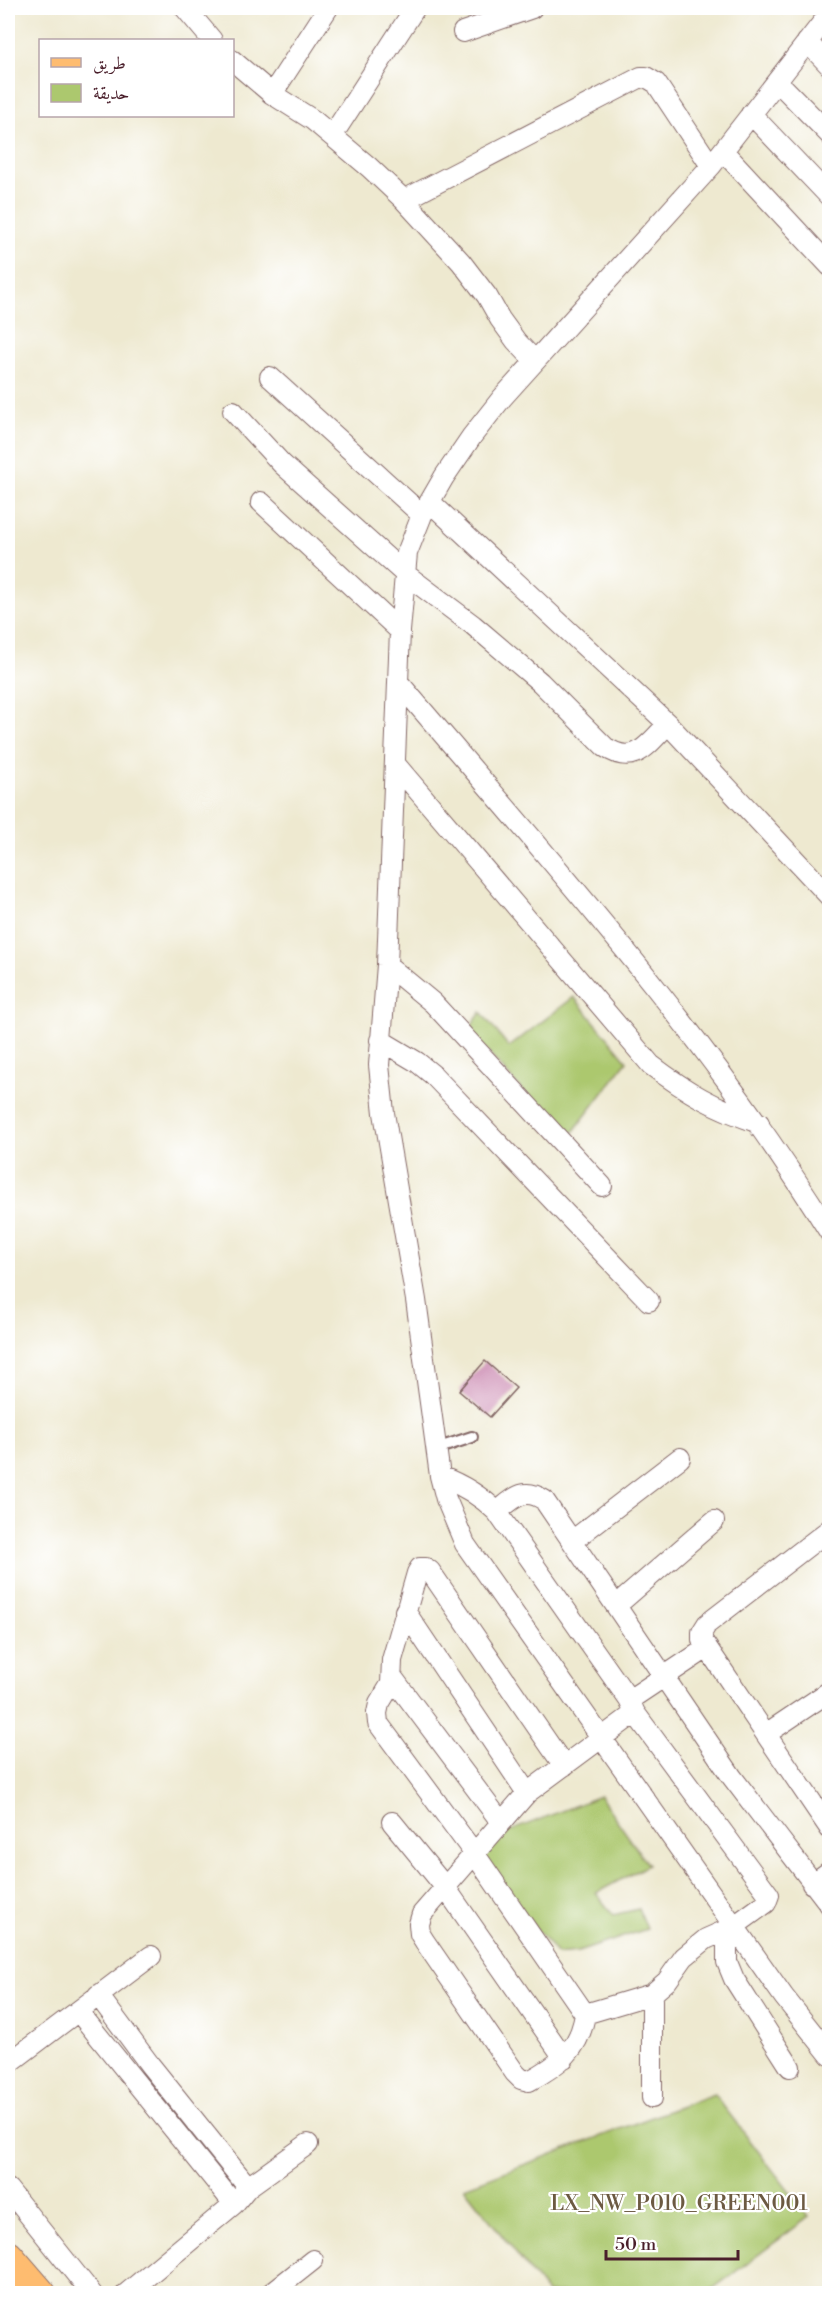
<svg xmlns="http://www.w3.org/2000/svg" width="837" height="2301" font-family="'Libre Bodoni',Amiri,serif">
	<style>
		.green { fill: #acc86e; stroke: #7b744c; stroke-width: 1.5 }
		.building { fill: #d095b9 }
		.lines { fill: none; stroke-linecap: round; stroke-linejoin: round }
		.service-casing { stroke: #836665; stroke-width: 14 }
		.minor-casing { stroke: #836665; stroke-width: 22 }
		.primary-casing { stroke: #836665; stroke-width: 34 }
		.service { stroke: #fff; stroke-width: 10 }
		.minor { stroke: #fff; stroke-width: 20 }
		.primary { stroke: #febc70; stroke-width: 32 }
		.labels { text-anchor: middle; stroke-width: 4.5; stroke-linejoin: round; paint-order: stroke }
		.park-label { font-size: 21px; fill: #6c5a42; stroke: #fff }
	</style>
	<rect width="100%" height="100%" fill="#fff"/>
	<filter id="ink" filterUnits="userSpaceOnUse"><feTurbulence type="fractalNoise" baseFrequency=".0167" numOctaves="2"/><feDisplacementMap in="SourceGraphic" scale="12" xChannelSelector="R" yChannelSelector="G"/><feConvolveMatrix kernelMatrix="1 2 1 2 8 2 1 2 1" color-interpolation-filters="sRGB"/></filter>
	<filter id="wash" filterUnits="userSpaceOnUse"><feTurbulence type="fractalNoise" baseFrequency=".008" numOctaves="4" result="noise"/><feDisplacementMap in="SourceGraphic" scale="24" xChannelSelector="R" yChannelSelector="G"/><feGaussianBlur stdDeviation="1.35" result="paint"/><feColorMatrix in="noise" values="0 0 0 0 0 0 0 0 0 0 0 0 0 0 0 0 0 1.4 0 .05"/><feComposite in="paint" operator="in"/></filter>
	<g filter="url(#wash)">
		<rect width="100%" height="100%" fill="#eee9d0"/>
		<path class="green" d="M574,997L627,1061L567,1140L468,1031L481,1012L509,1047Z
			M600,1796L648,1865L596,1893L613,1915L639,1909L647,1929L578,1952L557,1954L469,1847Z
			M714,2094L809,2217L707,2293H547L464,2187Z"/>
		<g id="blocks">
			<path class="building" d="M485,1361L516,1388L490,1417L459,1391Z"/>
		</g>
	</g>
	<g filter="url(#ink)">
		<use href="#blocks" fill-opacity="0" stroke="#836665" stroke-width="1.5"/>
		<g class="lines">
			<defs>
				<path id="service" d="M436,1449L472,1437"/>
				<path id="minor" d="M185,8L212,40
					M830,13L711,166L502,398L472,436L444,477L422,515L407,553L400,631L387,965L379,1065L384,1113L416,1300L440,1476L446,1499L465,1544L784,1997L830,2055
					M463,32L532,8
					M807,42L830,66
					M232,60L272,94L313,120L369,167L404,200L461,262L487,296L500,319L516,341L535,361
					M777,81L830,135
					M272,94L328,8
					M751,114L830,197
					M332,136L415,8
					M723,151L830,266
					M404,200L641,77H646L656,83L711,166
					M270,377L422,515
					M233,411L282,464L404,573L473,625L540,682L605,747C635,767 647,745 668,724
					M261,502L400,631
					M430,502L668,724L830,897
					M399,683C550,860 707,1034 830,1233
					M396,765L651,1065C688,1093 715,1108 759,1123
					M387,965L433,1003L602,1186
					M380,1040L417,1062L433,1075L649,1301
					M440,1476C463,1485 480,1495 497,1512L629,1700L635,1713L769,1895L766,1903L733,1927L706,1939L684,1957L667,1981L652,1994L585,2014
					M497,1512C513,1499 523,1486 544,1500L732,1777L830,1905
					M830,1529L707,1624L702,1632V1640L830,1829
					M572,1541L680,1458
					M617,1605L714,1521
					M405,1611L527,1793
					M393,1678L501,1822
					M629,1700L707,1648
					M766,1734L830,1691
					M564,1766L430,1571L426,1568H420L417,1573L392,1660L391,1684L379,1704L377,1713L378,1723L474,1853L585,2014C580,2049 559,2065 529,2081L521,2079L515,2073L425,1942L420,1934L419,1924L422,1914L527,1793L635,1713
					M392,1822L445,1887L564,2058
					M812,1884L830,1871
					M733,1927L727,1944V1962L734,1979L790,2067
					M98,1995L150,2065L248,2187
					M78,2011L234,2204
					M8,2064L151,1956
					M652,2098V1994
					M8,2189L92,2294
					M126,2294L234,2204L248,2187L308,2144
					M270,2294L313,2260"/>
				<path id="primary" d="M8,2257L40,2294"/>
			</defs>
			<use href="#service" class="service-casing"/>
			<use href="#minor" class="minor-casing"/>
			<use href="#primary" class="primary-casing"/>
			<use href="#service" class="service"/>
			<use href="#minor" class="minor"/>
			<use href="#primary" class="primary"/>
		</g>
	</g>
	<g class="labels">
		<g class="park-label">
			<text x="679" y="2210">LX_NW_P010_GREEN001</text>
		</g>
	</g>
	<rect width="837" height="2301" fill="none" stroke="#fff" stroke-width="30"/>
	<rect x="39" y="39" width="195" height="78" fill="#ffffff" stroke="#b7a5aa" stroke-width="1.5"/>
	<rect x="51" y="58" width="30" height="9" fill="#febc70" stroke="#b7a5aa" stroke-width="1.5"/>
	<text x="93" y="69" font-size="18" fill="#4a1f2b">طريق</text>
	<rect x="51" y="84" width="30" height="18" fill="#acc86e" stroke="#b7a5aa" stroke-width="1.5"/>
	<text x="93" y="99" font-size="18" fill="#4a1f2b">حديقة</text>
	<path d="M606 2250v9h132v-9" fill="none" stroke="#4a1f2b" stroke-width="3"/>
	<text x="615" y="2250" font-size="18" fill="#4a1f2b" stroke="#ffffff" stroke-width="4.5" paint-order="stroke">50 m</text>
</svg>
